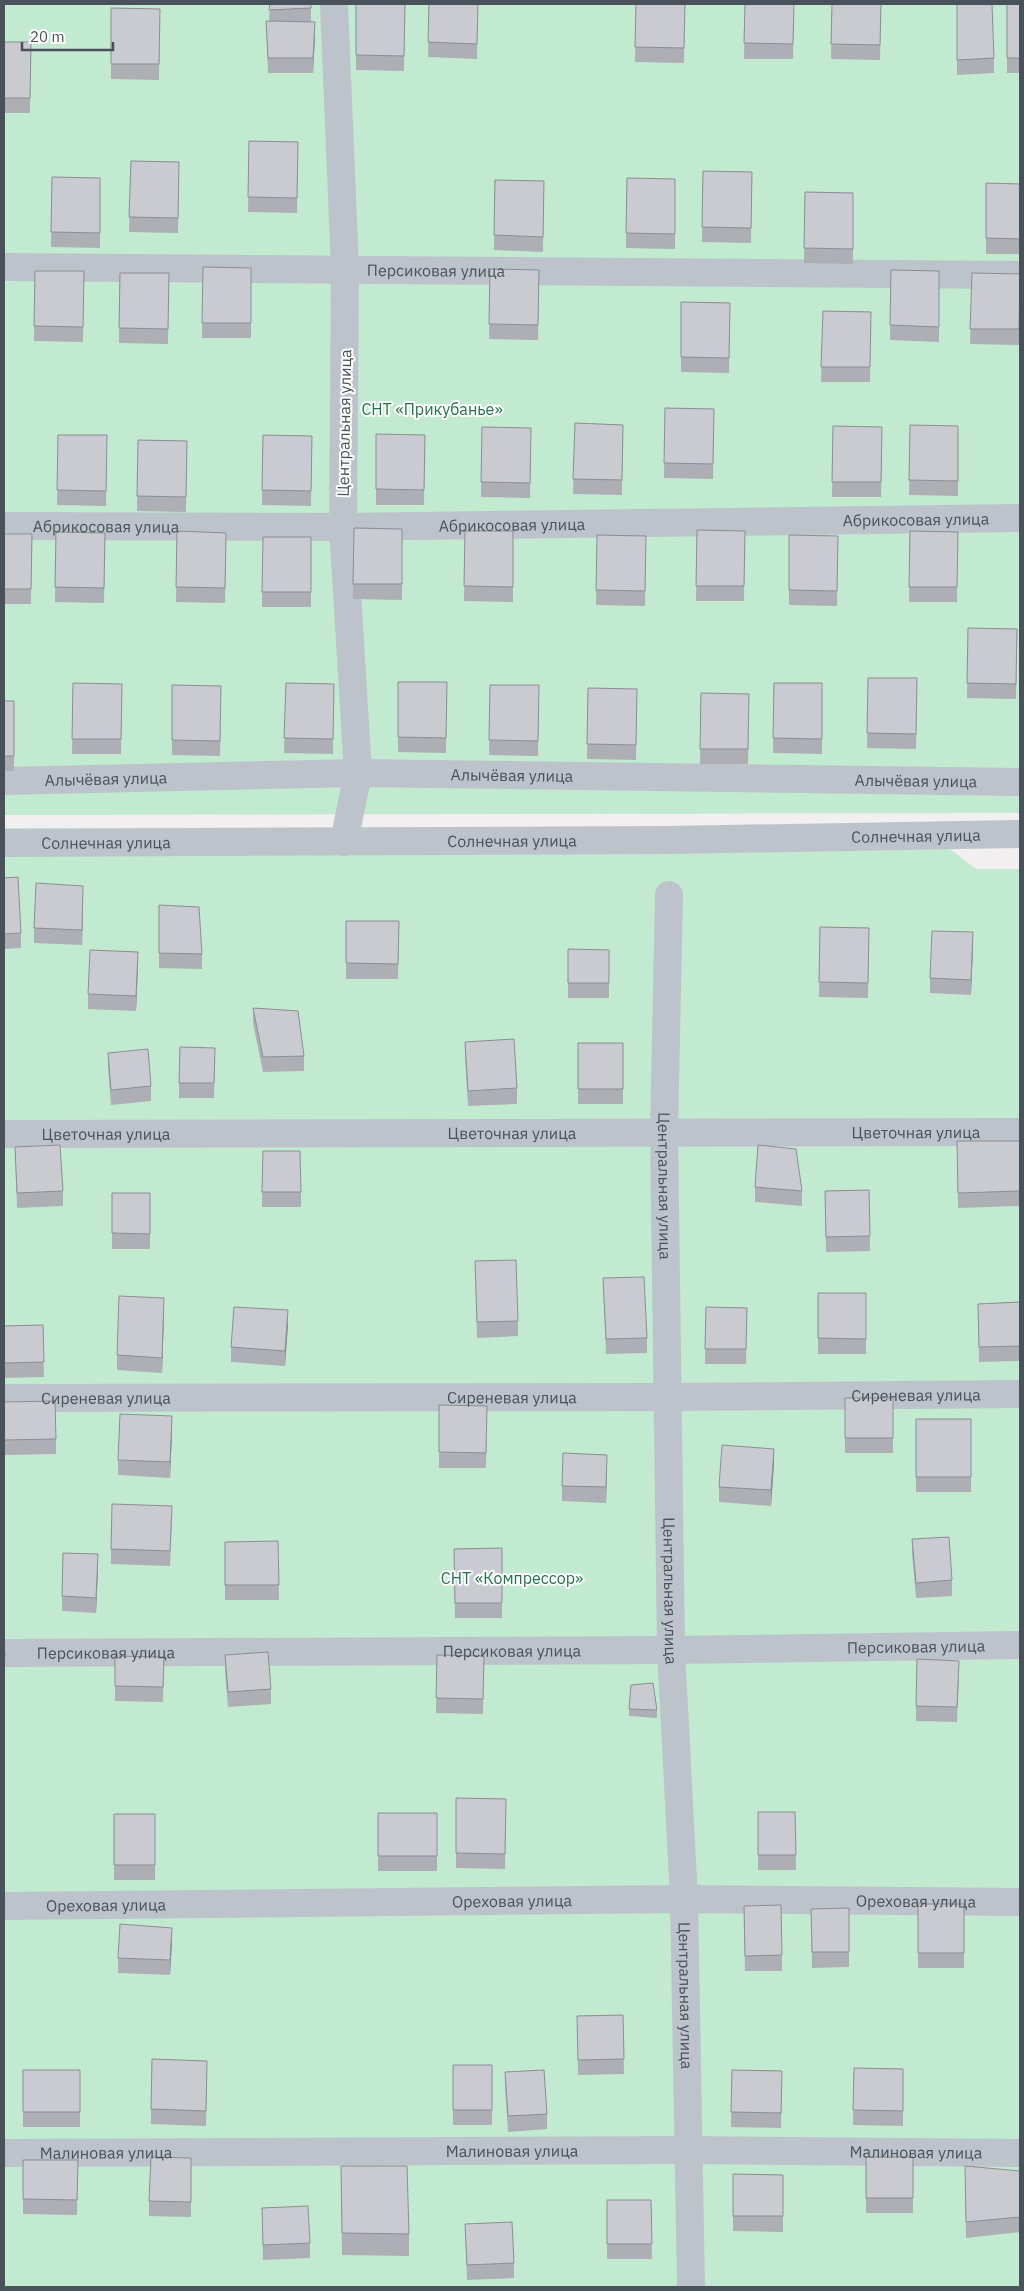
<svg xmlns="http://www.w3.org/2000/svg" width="1024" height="2291" font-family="'IBM Plex Sans',sans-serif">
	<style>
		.green { fill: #c2ead1 }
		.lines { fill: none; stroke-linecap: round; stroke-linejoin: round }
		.minor { stroke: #bcc3ca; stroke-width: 28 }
		.wall { fill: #adafb4 }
		.shaded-wall { fill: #8d8e92 }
		.building { fill: #c9cbd1; stroke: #8d8e92 }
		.labels { text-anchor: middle; stroke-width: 4; stroke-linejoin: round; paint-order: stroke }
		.street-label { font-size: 16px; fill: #49525a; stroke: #fff }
		.park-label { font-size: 16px; fill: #227349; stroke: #fff }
	</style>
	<rect width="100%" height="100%" fill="#f1efef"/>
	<path class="green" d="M4,4H1020V813L4,815Z
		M921,827L976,869H1020V2287H4V828Z"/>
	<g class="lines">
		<g class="minor">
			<path d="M334,4L345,269L343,527L358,773L344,842"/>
			<path id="s1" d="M4,267L1020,275"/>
			<path id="s2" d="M4,526L343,527L1020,518"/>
			<path id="s3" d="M4,781L358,773L1020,782"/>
			<path id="s4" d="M4,843L668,840L1020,834"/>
			<path id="s5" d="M669,895L664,1132L671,1650L684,1899L691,2287"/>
			<path id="s6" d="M4,1134L1020,1132"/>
			<path id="s7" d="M4,1398L667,1397L1020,1394"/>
			<path id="s8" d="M4,1653L671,1650L1020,1645"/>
			<path id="s9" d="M4,1906L684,1899L1020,1902"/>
			<path id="s10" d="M4,2153L690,2150L1020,2153"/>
		</g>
	</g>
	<path class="wall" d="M270,4H311V22L315,37L313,73H268L266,21L269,22Z
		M356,4H405L404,71L356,70Z
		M429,4H478L477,59L428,57Z
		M636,4H685L684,63L635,62Z
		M745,4H794L793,59H744Z
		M832,4H881L880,60L831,59Z
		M957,4L994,58V73L957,75Z
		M1007,4H1020V73H1007Z
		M111,8L160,9L159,80L111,79Z
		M4,42H31L30,113H4Z
		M249,141L298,142L297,213L248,212Z
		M131,161L179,162L178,233L129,232Z
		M703,171L752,172L751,243L702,242Z
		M52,177L100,178V248L51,247Z
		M627,178L675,179V249L626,248Z
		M495,180L544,181L543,252L494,250Z
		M986,183L1020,184V254H986Z
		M805,192L853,193V264L804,263Z
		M203,267L251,268V338H202Z
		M490,269L539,270L538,340L489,339Z
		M891,270L939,271V342L890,340Z
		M35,271H84L83,342L34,341Z
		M120,273H169L168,344L119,343Z
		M972,273L1020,274L1019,345L970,344Z
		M681,302L730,303L729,373L681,372Z
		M823,311L871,312L870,382H821Z
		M665,408L714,409L713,479L664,478Z
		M575,423L623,425L622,495L573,494Z
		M910,425L958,426V496L909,495Z
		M833,426L882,427L881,497H832Z
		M482,427L531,428L530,498L481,497Z
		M376,434L425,435L424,505H376Z
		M58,435H107L106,506L57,505Z
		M263,435L312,436L311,506L262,505Z
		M138,440L187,441L186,512L137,511Z
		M354,528L402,529V600L353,599Z
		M697,530L745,531L744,601H696Z
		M177,531L226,533L225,603L176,602Z
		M465,531H513V602L464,601Z
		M910,531L958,532L957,602H909Z
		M56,532L105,533L104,603L55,602Z
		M4,534H32L31,604H4Z
		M597,535L646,536L645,606L596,605Z
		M789,535L838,536L837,606L789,605Z
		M263,537H311V607H262Z
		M968,628L1017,629L1016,699L967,698Z
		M868,678H917L916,749L867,748Z
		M398,682H447L446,753L398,752Z
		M73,683L122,684L121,754H72Z
		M286,683L334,684L333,754L284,753Z
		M774,683H822V754L773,753Z
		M172,685L221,686L220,756L172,755Z
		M490,685H539L538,756L489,755Z
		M588,688L637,689L636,760L587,759Z
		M701,693L749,694L748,764H700Z
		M4,701H14V771H4Z
		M4,878L21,933V948L4,949Z
		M83,901L82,945L34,943V928Z
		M159,905L202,954V969L159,968Z
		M346,921H399L398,979H346Z
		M820,927L869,928L868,998L819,997Z
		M973,947L971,995L930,993V978Z
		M568,949L609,950V998H568Z
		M138,967L136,1011L88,1009V994Z
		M253,1008L304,1056V1071L263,1072L253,1023Z
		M465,1042L517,1088V1104L468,1106L465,1057Z
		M578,1043H623V1104H578Z
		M108,1053L151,1086V1101L111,1105L108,1068Z
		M215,1063L214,1098H179V1083Z
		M957,1141H1020V1206L958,1208Z
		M15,1147L63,1191V1206L17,1208Z
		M263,1151L301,1192V1207H262Z
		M755,1187L802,1191V1206L755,1202Z
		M869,1190L870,1251L826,1252L825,1191Z
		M112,1193H150V1249H112Z
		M475,1261L518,1321V1336L477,1338Z
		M603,1278L647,1338V1353L606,1354Z
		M818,1293H866V1354H818Z
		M1020,1302V1361L979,1362L978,1304Z
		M706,1307L747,1308L746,1364H705Z
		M164,1313L162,1373L117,1370V1355Z
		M43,1325L44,1377L4,1378V1326Z
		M288,1325L285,1366L231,1362V1347Z
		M845,1398H893V1453H845Z
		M4,1402L56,1439V1454L4,1455Z
		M439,1405L487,1406L486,1468H439Z
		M916,1419H971V1492H916Z
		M172,1432L170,1478L118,1475V1460Z
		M774,1464L771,1506L719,1502V1487Z
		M607,1470L606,1503L562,1501V1486Z
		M172,1521L170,1566L111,1564V1549Z
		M912,1539L952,1580V1596L916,1598L912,1554Z
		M278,1541L279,1600H225V1542Z
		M502,1548V1618H455L454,1549Z
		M98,1569L96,1613L62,1611V1596Z
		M225,1655L271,1689V1704L228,1707L225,1671Z
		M437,1655L484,1656L483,1714L436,1713Z
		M115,1656L164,1657L163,1702L115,1701Z
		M959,1676L957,1722L916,1721V1706Z
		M629,1709L657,1710V1718L629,1716Z
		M456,1798L506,1799L505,1869L456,1868Z
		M758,1812H795L796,1870H758Z
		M378,1813H437V1871H378Z
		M114,1814H155V1880H114Z
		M918,1904H964V1968H918Z
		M849,1908V1967L812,1968L811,1909Z
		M744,1921L782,1955V1971H745Z
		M172,1943L170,1975L118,1973V1958Z
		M623,2015L624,2074L578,2075L577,2016Z
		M453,2065H492V2125H453Z
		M854,2068L903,2069V2126L853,2125Z
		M23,2070H80V2127H23Z
		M732,2070L782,2071L781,2128L731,2127Z
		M505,2072L547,2114V2129L508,2132L505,2087Z
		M207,2076L206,2126L151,2124V2109Z
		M866,2157H913V2213H866Z
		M191,2158V2217L149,2216V2201Z
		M23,2160H78L77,2215L23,2214Z
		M341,2166L409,2234V2256L342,2255Z
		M965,2166L1020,2171V2232L966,2238Z
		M733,2174L783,2175V2232L733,2231Z
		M607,2200H651L652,2259H607Z
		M262,2208L310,2243V2258L263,2260Z
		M465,2224L514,2263V2278L467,2280Z"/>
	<path class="shaded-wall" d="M315,22V37L313,73V58Z
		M83,886V901L82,945V930Z
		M973,932V947L971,995V980Z
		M138,952V967L136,1011V996Z
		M164,1298V1313L162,1373V1358Z
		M288,1310V1325L285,1366V1351Z
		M172,1416V1432L170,1478V1462Z
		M774,1449V1464L771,1506V1490Z
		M607,1455V1470L606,1503V1487Z
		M98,1554V1569L96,1613V1598Z
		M5,1652V1667L4,1685V1670Z
		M172,1928V1943L170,1975V1960Z"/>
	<path class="building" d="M270,4H311V8L269,10Z
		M356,4H405L404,56L356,55Z
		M429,4H478L477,44L428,42Z
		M636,4H685L684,48L635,47Z
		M745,4H794L793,44L744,43Z
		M832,4H881L880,45L831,44Z
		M957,4H992L994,58L957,60Z
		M1007,4H1020V58H1007Z
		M111,8L160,9L159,64H111Z
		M266,21L315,22L313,58H268Z
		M4,42H31L30,98H4Z
		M249,141L298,142L297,198L248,197Z
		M131,161L179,162L178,218L129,217Z
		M703,171L752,172L751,228L702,227Z
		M52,177L100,178V233L51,232Z
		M627,178L675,179V234L626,233Z
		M495,180L544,181L543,237L494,235Z
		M986,183L1020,184V239L986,238Z
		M805,192L853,193V249L804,248Z
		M203,267L251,268V323H202Z
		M490,269L539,270L538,325L489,324Z
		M891,270L939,271V327L890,325Z
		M35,271H84L83,327L34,326Z
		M120,273H169L168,329L119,328Z
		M972,273L1020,274L1019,329H970Z
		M681,302L730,303L729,358L681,357Z
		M823,311L871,312L870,367H821Z
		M665,408L714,409L713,464L664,463Z
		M575,423L623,425L622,480L573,479Z
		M910,425L958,426V481L909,480Z
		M833,426L882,427L881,482H832Z
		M482,427L531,428L530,483L481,482Z
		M376,434L425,435L424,490L376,489Z
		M58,435H107L106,491L57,490Z
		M263,435L312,436L311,491L262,490Z
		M138,440L187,441L186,497L137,496Z
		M354,528L402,529V584H353Z
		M697,530L745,531L744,586H696Z
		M177,531L226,533L225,588L176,587Z
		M465,531H513V587L464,586Z
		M910,531L958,532L957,587H909Z
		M56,532L105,533L104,588L55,587Z
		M4,534H32L31,589H4Z
		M597,535L646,536L645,591L596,590Z
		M789,535L838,536L837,591L789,590Z
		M263,537H311V592H262Z
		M968,628L1017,629L1016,684L967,683Z
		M868,678H917L916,734L867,733Z
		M398,682H447L446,738L398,737Z
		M73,683L122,684L121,739H72Z
		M286,683L334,684L333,739L284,738Z
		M774,683H822V739L773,738Z
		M172,685L221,686L220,741L172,740Z
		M490,685H539L538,741L489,740Z
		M588,688L637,689L636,745L587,744Z
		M701,693L749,694L748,749H700Z
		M4,701H14V756H4Z
		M18,877L21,933L4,934V878Z
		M36,883L83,886L82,930L34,928Z
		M159,905L199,907L202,954L159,953Z
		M346,921H399L398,964L346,963Z
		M820,927L869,928L868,983L819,982Z
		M932,931L973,932L971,980L930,978Z
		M568,949L609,950V983H568Z
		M90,950L138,952L136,996L88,994Z
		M253,1008L298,1011L304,1056L263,1057Z
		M514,1039L517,1088L468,1091L465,1042Z
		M578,1043H623V1089H578Z
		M180,1047L215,1048L214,1083H179Z
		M148,1049L151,1086L111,1090L108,1053Z
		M957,1141H1020V1191L958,1193Z
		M60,1145L63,1191L17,1193L15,1147Z
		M758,1145L796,1149L802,1191L755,1187Z
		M263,1151H300L301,1192H262Z
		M869,1190L870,1236L826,1237L825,1191Z
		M112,1193H150V1234L112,1233Z
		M516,1260L518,1321L477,1322L475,1261Z
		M644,1277L647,1338L606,1339L603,1278Z
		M818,1293H866V1339L818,1338Z
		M119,1296L164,1298L162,1358L117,1355Z
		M1020,1302V1346L979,1347L978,1304Z
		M234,1307L288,1310L285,1351L231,1347Z
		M706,1307L747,1308L746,1349H705Z
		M43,1325L44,1362L4,1363V1326Z
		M845,1398H893V1438H845Z
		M55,1401L56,1439L4,1440V1402Z
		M439,1405L487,1406L486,1453L439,1452Z
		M120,1414L172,1416L170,1462L118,1460Z
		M916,1419H971V1477H916Z
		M722,1445L774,1449L771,1490L719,1487Z
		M563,1453L607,1455L606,1487L562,1486Z
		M112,1504L172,1506L170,1551L111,1549Z
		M949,1537L952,1580L916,1583L912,1539Z
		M278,1541L279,1585H225V1542Z
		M502,1548V1603H455L454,1549Z
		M63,1553L98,1554L96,1598L62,1596Z
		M4,1652H5L4,1670Z
		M268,1652L271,1689L228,1692L225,1655Z
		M437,1655L484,1656L483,1699L436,1698Z
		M115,1656L164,1657L163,1687L115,1686Z
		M917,1659L959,1661L957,1707L916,1706Z
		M653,1683L657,1710L629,1709L631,1685Z
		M456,1798L506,1799L505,1854L456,1853Z
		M758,1812H795L796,1855H758Z
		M378,1813H437V1856H378Z
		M114,1814H155V1865H114Z
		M918,1904H964V1953H918Z
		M781,1905L782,1955L745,1956L744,1906Z
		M849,1908V1952H812L811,1909Z
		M120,1924L172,1928L170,1960L118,1958Z
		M623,2015L624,2059L578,2060L577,2016Z
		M152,2059L207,2061L206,2111L151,2109Z
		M453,2065H492V2110H453Z
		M854,2068L903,2069V2111L853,2110Z
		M23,2070H80V2112H23Z
		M544,2070L547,2114L508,2116L505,2072Z
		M732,2070L782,2071L781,2113L731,2112Z
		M151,2157L191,2158V2202L149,2201Z
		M866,2157H913V2198H866Z
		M23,2160H78L77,2200L23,2199Z
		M341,2166H407L409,2234L342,2233Z
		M965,2166L1020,2171V2217L966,2222Z
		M733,2174L783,2175V2216H733Z
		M607,2200H651L652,2244H607Z
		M308,2206L310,2243L263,2245L262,2208Z
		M512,2222L514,2263L467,2265L465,2224Z"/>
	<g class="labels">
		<g class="street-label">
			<text dy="6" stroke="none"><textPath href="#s1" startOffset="432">Персиковая улица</textPath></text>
			<text transform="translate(344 423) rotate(-89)" y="6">Центральная улица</text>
			<text dy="6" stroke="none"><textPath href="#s2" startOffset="912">Абрикосовая улица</textPath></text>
			<text dy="6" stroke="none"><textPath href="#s2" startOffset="508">Абрикосовая улица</textPath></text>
			<text dy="6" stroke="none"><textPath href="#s2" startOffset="102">Абрикосовая улица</textPath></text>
			<text dy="6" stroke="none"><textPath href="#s3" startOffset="508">Алычёвая улица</textPath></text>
			<text dy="6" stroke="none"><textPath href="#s3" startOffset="102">Алычёвая улица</textPath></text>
			<text dy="6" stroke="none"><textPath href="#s3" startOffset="912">Алычёвая улица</textPath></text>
			<text dy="6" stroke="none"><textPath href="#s4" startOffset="912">Солнечная улица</textPath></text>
			<text dy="6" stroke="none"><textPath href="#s4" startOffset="508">Солнечная улица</textPath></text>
			<text dy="6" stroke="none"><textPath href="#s4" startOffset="102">Солнечная улица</textPath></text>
			<text dy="6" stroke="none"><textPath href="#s6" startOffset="912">Цветочная улица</textPath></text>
			<text dy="6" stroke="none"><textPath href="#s6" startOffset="102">Цветочная улица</textPath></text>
			<text dy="6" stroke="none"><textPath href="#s6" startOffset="508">Цветочная улица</textPath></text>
			<text dy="6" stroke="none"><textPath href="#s5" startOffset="291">Центральная улица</textPath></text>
			<text dy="6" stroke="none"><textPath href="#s7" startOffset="912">Сиреневая улица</textPath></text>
			<text dy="6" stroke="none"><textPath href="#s7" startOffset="508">Сиреневая улица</textPath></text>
			<text dy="6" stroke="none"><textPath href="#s7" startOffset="102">Сиреневая улица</textPath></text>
			<text dy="6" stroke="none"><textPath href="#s5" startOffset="696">Центральная улица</textPath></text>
			<text dy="6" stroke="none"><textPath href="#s8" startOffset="912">Персиковая улица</textPath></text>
			<text dy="6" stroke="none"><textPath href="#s8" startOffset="508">Персиковая улица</textPath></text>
			<text dy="6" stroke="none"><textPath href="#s8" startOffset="102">Персиковая улица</textPath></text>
			<text dy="6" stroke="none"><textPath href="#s9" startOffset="508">Ореховая улица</textPath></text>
			<text dy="6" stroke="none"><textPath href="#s9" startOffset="912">Ореховая улица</textPath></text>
			<text dy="6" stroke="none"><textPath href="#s9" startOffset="102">Ореховая улица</textPath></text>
			<text dy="6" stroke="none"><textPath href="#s5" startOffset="1101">Центральная улица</textPath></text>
			<text dy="6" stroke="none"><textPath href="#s10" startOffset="508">Малиновая улица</textPath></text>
			<text dy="6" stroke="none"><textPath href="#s10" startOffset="912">Малиновая улица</textPath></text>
			<text dy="6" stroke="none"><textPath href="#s10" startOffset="102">Малиновая улица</textPath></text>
		</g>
		<g class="park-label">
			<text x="432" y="415">СНТ «Прикубанье»</text>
			<text x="512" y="1584">СНТ «Компрессор»</text>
		</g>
	</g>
	<rect width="1024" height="2291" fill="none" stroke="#49525a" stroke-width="10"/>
	<path d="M22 42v8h91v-8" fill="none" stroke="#49525a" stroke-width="2.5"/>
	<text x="30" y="42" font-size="15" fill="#49525a" stroke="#ffffff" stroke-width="4" paint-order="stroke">20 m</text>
</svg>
